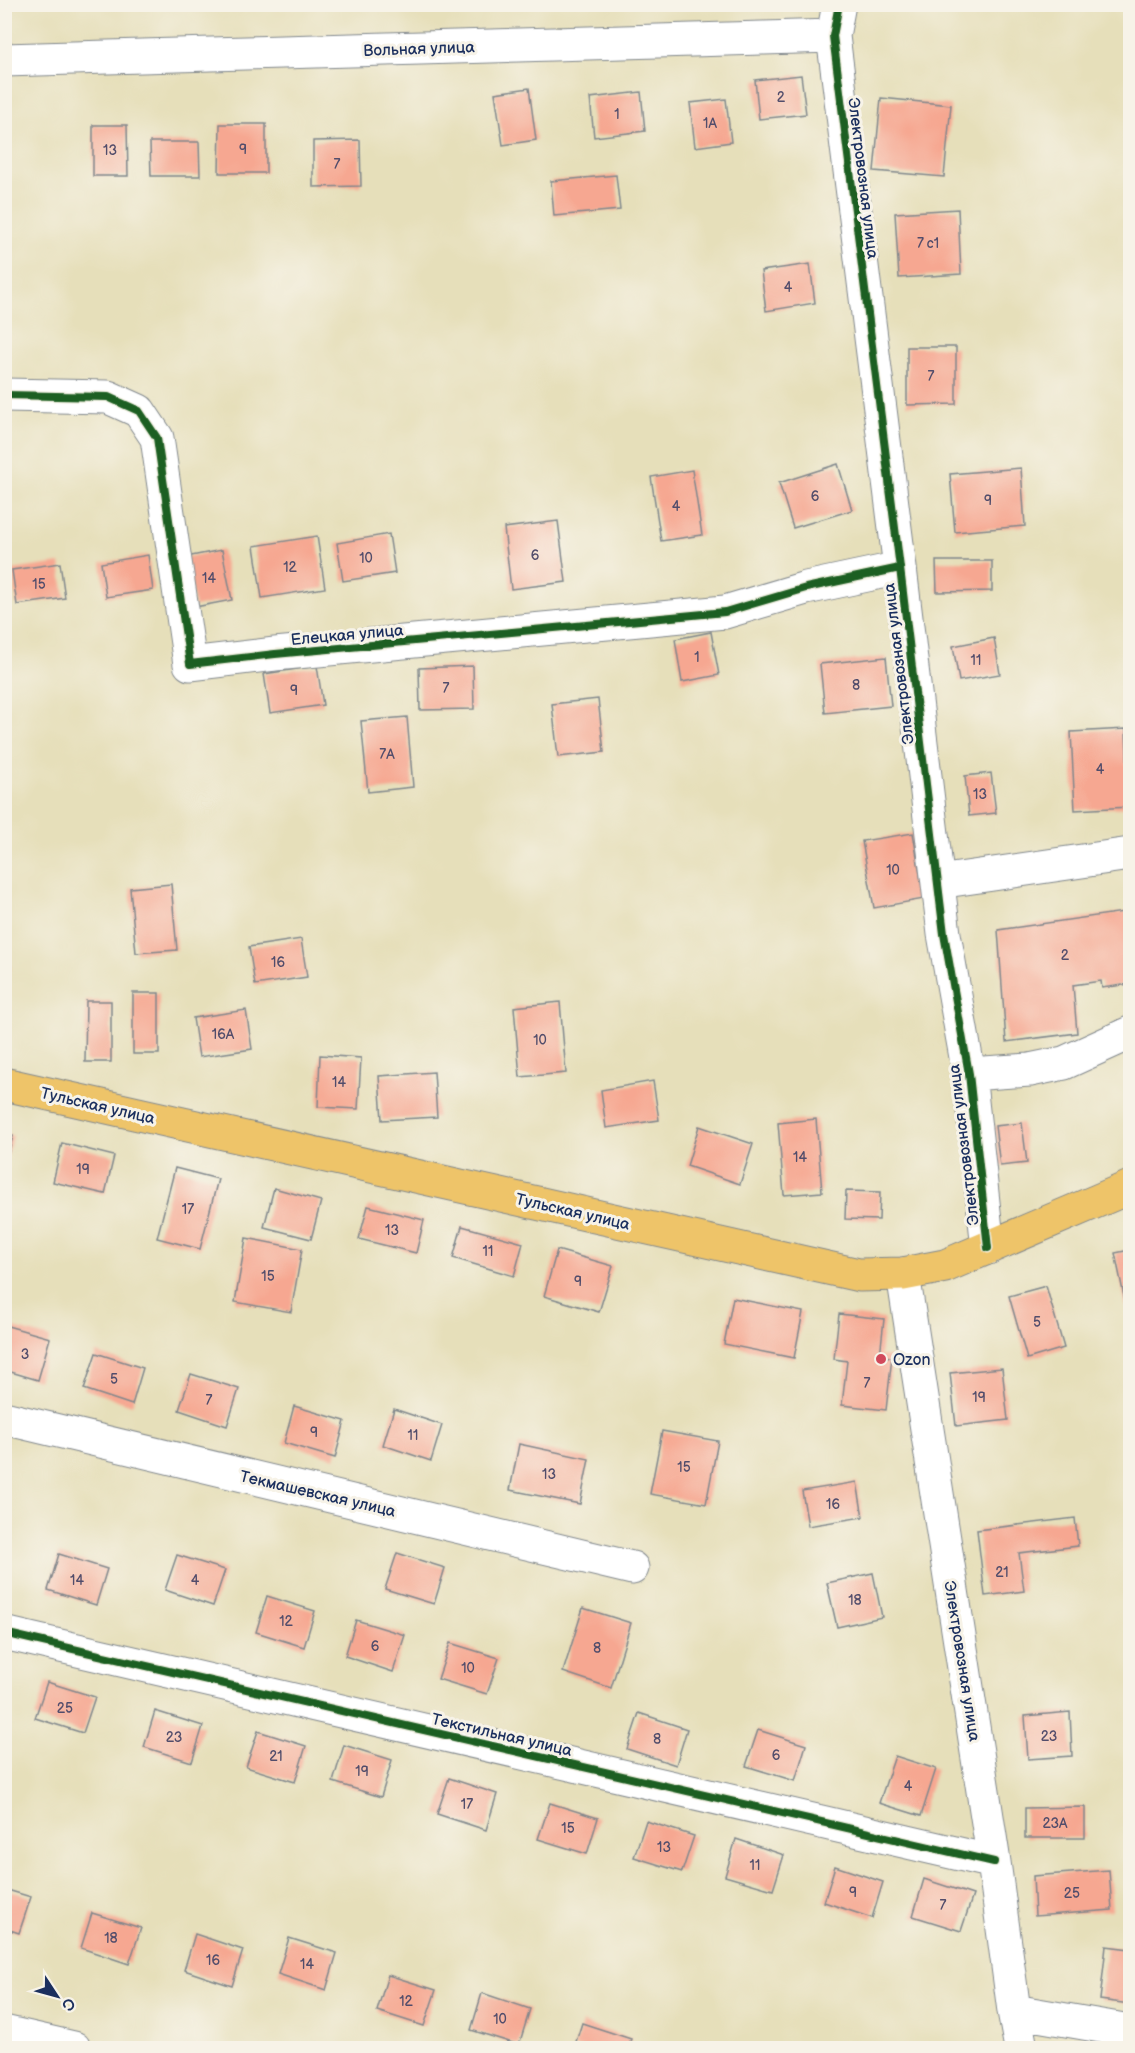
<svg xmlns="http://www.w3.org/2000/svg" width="1135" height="2053" font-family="'Balsamiq Sans',sans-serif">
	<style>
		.building { fill: #f6a791 }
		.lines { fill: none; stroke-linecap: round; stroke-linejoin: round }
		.minor-casing { stroke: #80878c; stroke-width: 35 }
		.major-casing { stroke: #80878c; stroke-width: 35 }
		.minor { stroke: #fff; stroke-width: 33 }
		.major { stroke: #eec469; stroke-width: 33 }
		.cycleway-casing { stroke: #f7f3e8; stroke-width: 11 }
		.cycleway { stroke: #1b5e20; stroke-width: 8 }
		.poi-dot { fill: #d1495b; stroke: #f7f3e8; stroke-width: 2 }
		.labels { text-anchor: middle; stroke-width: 6; stroke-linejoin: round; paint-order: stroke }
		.number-label { font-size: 14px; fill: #524d6b }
		.street-label { font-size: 16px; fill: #1b2f5e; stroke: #f7f3e8 }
		.poi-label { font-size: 16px; fill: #1b2f5e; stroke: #f7f3e8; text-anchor: start }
	</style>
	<rect width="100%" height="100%" fill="#f7f3e8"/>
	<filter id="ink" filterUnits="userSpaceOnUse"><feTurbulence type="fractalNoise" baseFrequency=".0167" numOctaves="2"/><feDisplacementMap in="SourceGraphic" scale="12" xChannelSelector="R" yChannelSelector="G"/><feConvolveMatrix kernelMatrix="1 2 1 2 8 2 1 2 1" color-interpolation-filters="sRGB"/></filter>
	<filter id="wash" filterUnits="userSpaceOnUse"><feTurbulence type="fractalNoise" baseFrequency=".008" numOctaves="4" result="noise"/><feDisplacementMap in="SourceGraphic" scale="24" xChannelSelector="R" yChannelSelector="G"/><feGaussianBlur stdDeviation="1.35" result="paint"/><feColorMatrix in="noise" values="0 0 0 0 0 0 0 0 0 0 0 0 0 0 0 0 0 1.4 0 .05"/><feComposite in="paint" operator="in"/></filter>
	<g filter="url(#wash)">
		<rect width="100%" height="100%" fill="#e6dfba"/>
		<g id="blocks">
			<path class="building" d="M801,75L806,114L759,119L755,80Z
				M529,88L536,140L503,145L495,93Z
				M641,92L645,131L594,137L590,98Z
				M881,98L951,105L944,177L874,171Z
				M726,99L731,142L695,147L690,103Z
				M220,124H266V173H219Z
				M93,125H127L128,176H93Z
				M360,140L361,186L313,187V141Z
				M150,142H199L200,176H151Z
				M616,175L620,210L554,216L551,181Z
				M958,209L961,274L899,278L895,213Z
				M810,264L815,303L766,311L761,271Z
				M907,347H956V404L907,405Z
				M838,464L852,510L793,528L779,483Z
				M1021,468L1025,526L955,532L950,474Z
				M692,470L702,535L661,541L651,477Z
				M558,521L566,582L511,589L504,528Z
				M389,534L395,573L343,581L337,543Z
				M317,536L325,588L262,598L254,546Z
				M222,550L232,600L195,607L186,557Z
				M148,555L153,590L106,597L101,563Z
				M936,561H992V591L937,592Z
				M60,563L65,598L17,605L12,570Z
				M711,632L719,675L682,682L675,639Z
				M994,638L1000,674L959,681L953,646Z
				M886,657L891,706L825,713L820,664Z
				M317,666L323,705L270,713L264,674Z
				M473,666L474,709L420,710L419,668Z
				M598,699L604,752L558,757L552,704Z
				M407,717L413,787L368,792L361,721Z
				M1126,729L1129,807L1075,810L1071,732Z
				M991,773L996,813L969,816L965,776Z
				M913,833L924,899L874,908L862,841Z
				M171,884L177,950L136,953L130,888Z
				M1130,911V984L1102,988L1101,981L1073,985L1077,1033L1006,1042L998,930Z
				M4,938L11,970L4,971Z
				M301,939L307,977L255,985L249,947Z
				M133,993H159V1054H133Z
				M86,1001H111V1062H85Z
				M560,1002L566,1073L520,1077L514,1007Z
				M246,1010L252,1049L199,1057L193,1018Z
				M320,1055L361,1058L358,1109L318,1107Z
				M434,1072L437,1117L382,1120L379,1076Z
				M653,1081L659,1120L606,1128L601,1090Z
				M816,1119L822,1192L784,1195L778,1123Z
				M1022,1123L1027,1163L1000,1166L995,1126Z
				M699,1126L753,1144L740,1184L687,1166Z
				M4,1134L13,1136L5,1164H4Z
				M62,1143L114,1156L105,1194L53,1182Z
				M175,1168L218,1179L200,1249L157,1238Z
				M274,1188L321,1201L311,1239L264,1227Z
				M846,1191L880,1192L879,1220L845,1219Z
				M368,1206L424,1220L416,1253L359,1239Z
				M462,1226L523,1243L514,1276L453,1258Z
				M246,1238L302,1249L291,1312L235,1302Z
				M557,1250L613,1266L599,1312L544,1296Z
				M1130,1250V1306H1126L1115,1253Z
				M1046,1286L1064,1348L1027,1359L1009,1296Z
				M733,1298L803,1312L794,1358L724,1344Z
				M839,1314L884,1319L880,1356L892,1357L886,1410L842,1405L847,1361L834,1359Z
				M4,1325L50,1338L38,1380L4,1370Z
				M96,1353L143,1368L132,1405L84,1389Z
				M1002,1368L1008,1420L956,1426L950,1373Z
				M191,1374L239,1389L227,1426L179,1410Z
				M294,1406L345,1421L335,1458L284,1443Z
				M394,1409L442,1425L431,1461L383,1445Z
				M662,1431L718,1441L706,1504L650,1494Z
				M519,1444L589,1459L580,1504L510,1490Z
				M857,1482L863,1517L808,1526L802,1491Z
				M1075,1518L1078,1546L1019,1553L1024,1591L985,1596L977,1530Z
				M397,1553L445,1568L434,1604L385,1589Z
				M59,1554L107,1569L96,1605L48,1590Z
				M177,1555L225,1570L213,1606L165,1590Z
				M873,1573L882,1617L837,1627L827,1583Z
				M267,1596L315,1611L304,1647L256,1632Z
				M583,1608L631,1623L611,1688L563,1672Z
				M356,1620L405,1635L393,1672L345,1656Z
				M450,1643L499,1658L487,1694L438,1679Z
				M47,1682L95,1697L83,1733L35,1718Z
				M155,1711L203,1726L192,1762L144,1747Z
				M1070,1712L1072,1756L1028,1759L1025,1716Z
				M639,1713L687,1729L676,1765L627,1749Z
				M758,1730L806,1745L795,1781L746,1766Z
				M258,1731L306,1746L295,1782L246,1767Z
				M344,1745L392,1760L381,1797L333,1782Z
				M895,1756L936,1769L921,1816L879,1803Z
				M449,1778L497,1794L486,1830L437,1814Z
				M550,1803L598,1818L587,1854L538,1839Z
				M1085,1807V1838H1025V1808Z
				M646,1821L694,1836L682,1872L634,1857Z
				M736,1839L784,1855L773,1890L725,1876Z
				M835,1866L883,1882L872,1918L824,1902Z
				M1109,1870L1112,1910L1035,1916L1033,1876Z
				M924,1879L973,1895L961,1931L913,1916Z
				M4,1889L31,1897L19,1933L4,1928Z
				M92,1913L141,1928L129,1964L81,1948Z
				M195,1934L243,1950L232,1986L184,1970Z
				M289,1938L337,1953L326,1990L278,1974Z
				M1106,1946L1130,1949V2004L1100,2000Z
				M388,1975L436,1990L424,2026L377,2011Z
				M482,1993L530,2009L519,2045L471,2030Z
				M582,2023L631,2039L628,2048H574Z"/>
		</g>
	</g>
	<g filter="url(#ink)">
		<use href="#blocks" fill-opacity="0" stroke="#80878c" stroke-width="1.5"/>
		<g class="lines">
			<defs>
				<path id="minor" d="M839,4L833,36L900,568L944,934L969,1074L988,1248
					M4,60L833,36
					M4,395L108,397L139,411L157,438L190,664L275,654L725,612L806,588L900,568
					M938,882L1130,854
					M969,1074L1030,1070L1064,1063L1130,1033
					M903,1274L994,1862L1014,2011L1021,2048
					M4,1418L632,1568
					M4,1633L994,1862
					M1014,2011L1130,2031
					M4,2032L74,2048"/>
				<path id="major" d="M4,1084L859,1275L903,1274L945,1266L1130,1187"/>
			</defs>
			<use href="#minor" class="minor-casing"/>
			<use href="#major" class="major-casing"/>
			<use href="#minor" class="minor"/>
			<use href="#major" class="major"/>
			<defs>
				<path id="cycleway" d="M839,4L833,36L900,568L944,934L969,1074L988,1248
					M4,395L108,397L139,411L157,438L190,664L275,654L725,612L806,588L900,568
					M4,1633L994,1862"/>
			</defs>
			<use href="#cycleway" class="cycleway-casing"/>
			<use href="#cycleway" class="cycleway"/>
		</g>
	</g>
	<circle class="poi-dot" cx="881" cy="1359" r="6"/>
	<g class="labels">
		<g class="number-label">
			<text x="781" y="102">2</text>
			<text x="617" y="119">1</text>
			<text x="710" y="128">1А</text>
			<text x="243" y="154">9</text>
			<text x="110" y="155">13</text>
			<text x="337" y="169">7</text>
			<text x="928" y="248">7 с1</text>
			<text x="788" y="292">4</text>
			<text x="931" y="381">7</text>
			<text x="815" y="501">6</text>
			<text x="988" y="505">9</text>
			<text x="676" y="511">4</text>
			<text x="535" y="560">6</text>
			<text x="366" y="563">10</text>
			<text x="290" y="572">12</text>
			<text x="209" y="583">14</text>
			<text x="39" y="589">15</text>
			<text x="697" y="662">1</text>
			<text x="976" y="665">11</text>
			<text x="856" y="690">8</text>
			<text x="446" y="693">7</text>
			<text x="294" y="695">9</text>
			<text x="387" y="759">7А</text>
			<text x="1100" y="774">4</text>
			<text x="980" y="799">13</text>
			<text x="893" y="875">10</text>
			<text x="1065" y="960">2</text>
			<text x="278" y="967">16</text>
			<text x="223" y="1039">16А</text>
			<text x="540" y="1045">10</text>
			<text x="339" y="1087">14</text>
			<text x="800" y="1162">14</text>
			<text x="83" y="1174">19</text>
			<text x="188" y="1214">17</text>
			<text x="392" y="1235">13</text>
			<text x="488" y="1256">11</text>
			<text x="268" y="1281">15</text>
			<text x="578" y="1286">9</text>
			<text x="1037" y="1327">5</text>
			<text x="25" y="1359">3</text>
			<text x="114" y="1384">5</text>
			<text x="867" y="1388">7</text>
			<text x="979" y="1402">19</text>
			<text x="209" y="1405">7</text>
			<text x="314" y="1437">9</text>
			<text x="413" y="1440">11</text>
			<text x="684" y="1472">15</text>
			<text x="549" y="1479">13</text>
			<text x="833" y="1509">16</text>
			<text x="1002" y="1577">21</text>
			<text x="77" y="1585">14</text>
			<text x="195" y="1585">4</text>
			<text x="855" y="1605">18</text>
			<text x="286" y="1626">12</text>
			<text x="375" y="1651">6</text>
			<text x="597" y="1653">8</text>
			<text x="468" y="1673">10</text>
			<text x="65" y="1713">25</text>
			<text x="1049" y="1741">23</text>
			<text x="174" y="1742">23</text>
			<text x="657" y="1744">8</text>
			<text x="776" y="1760">6</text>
			<text x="276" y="1761">21</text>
			<text x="362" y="1776">19</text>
			<text x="908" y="1791">4</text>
			<text x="467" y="1809">17</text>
			<text x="1055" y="1828">23А</text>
			<text x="568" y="1833">15</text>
			<text x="664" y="1852">13</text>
			<text x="755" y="1870">11</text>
			<text x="853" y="1897">9</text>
			<text x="1072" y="1898">25</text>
			<text x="943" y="1910">7</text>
			<text x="111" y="1943">18</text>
			<text x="213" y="1965">16</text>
			<text x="307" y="1969">14</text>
			<text x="406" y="2006">12</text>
			<text x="500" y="2024">10</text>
		</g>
		<g class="street-label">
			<text transform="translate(419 48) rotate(-2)" y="6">Вольная улица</text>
			<text transform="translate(864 178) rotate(83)" y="6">Электровозная улица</text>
			<text transform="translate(347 634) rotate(-5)" y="6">Елецкая улица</text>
			<text transform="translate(898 664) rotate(-97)" y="6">Электровозная улица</text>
			<text transform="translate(98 1105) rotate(13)" y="6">Тульская улица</text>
			<text transform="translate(963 1145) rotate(-97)" y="6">Электровозная улица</text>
			<text transform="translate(573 1211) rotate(13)" y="6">Тульская улица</text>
			<text transform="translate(318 1493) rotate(13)" y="6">Текмашевская улица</text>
			<text transform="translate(963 1661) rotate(81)" y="6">Электровозная улица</text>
			<text transform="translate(502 1734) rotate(13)" y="6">Текстильная улица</text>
		</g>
		<g class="poi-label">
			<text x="893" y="1365">Ozon</text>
		</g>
	</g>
	<rect width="1135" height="2053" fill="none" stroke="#f7f3e8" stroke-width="24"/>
	<g transform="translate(57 1996) rotate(126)" stroke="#f7f3e8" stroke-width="4.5" paint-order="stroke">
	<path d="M0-4.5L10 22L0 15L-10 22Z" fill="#1b2f5e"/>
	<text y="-9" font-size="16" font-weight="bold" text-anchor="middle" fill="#1b2f5e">С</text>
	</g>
</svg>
